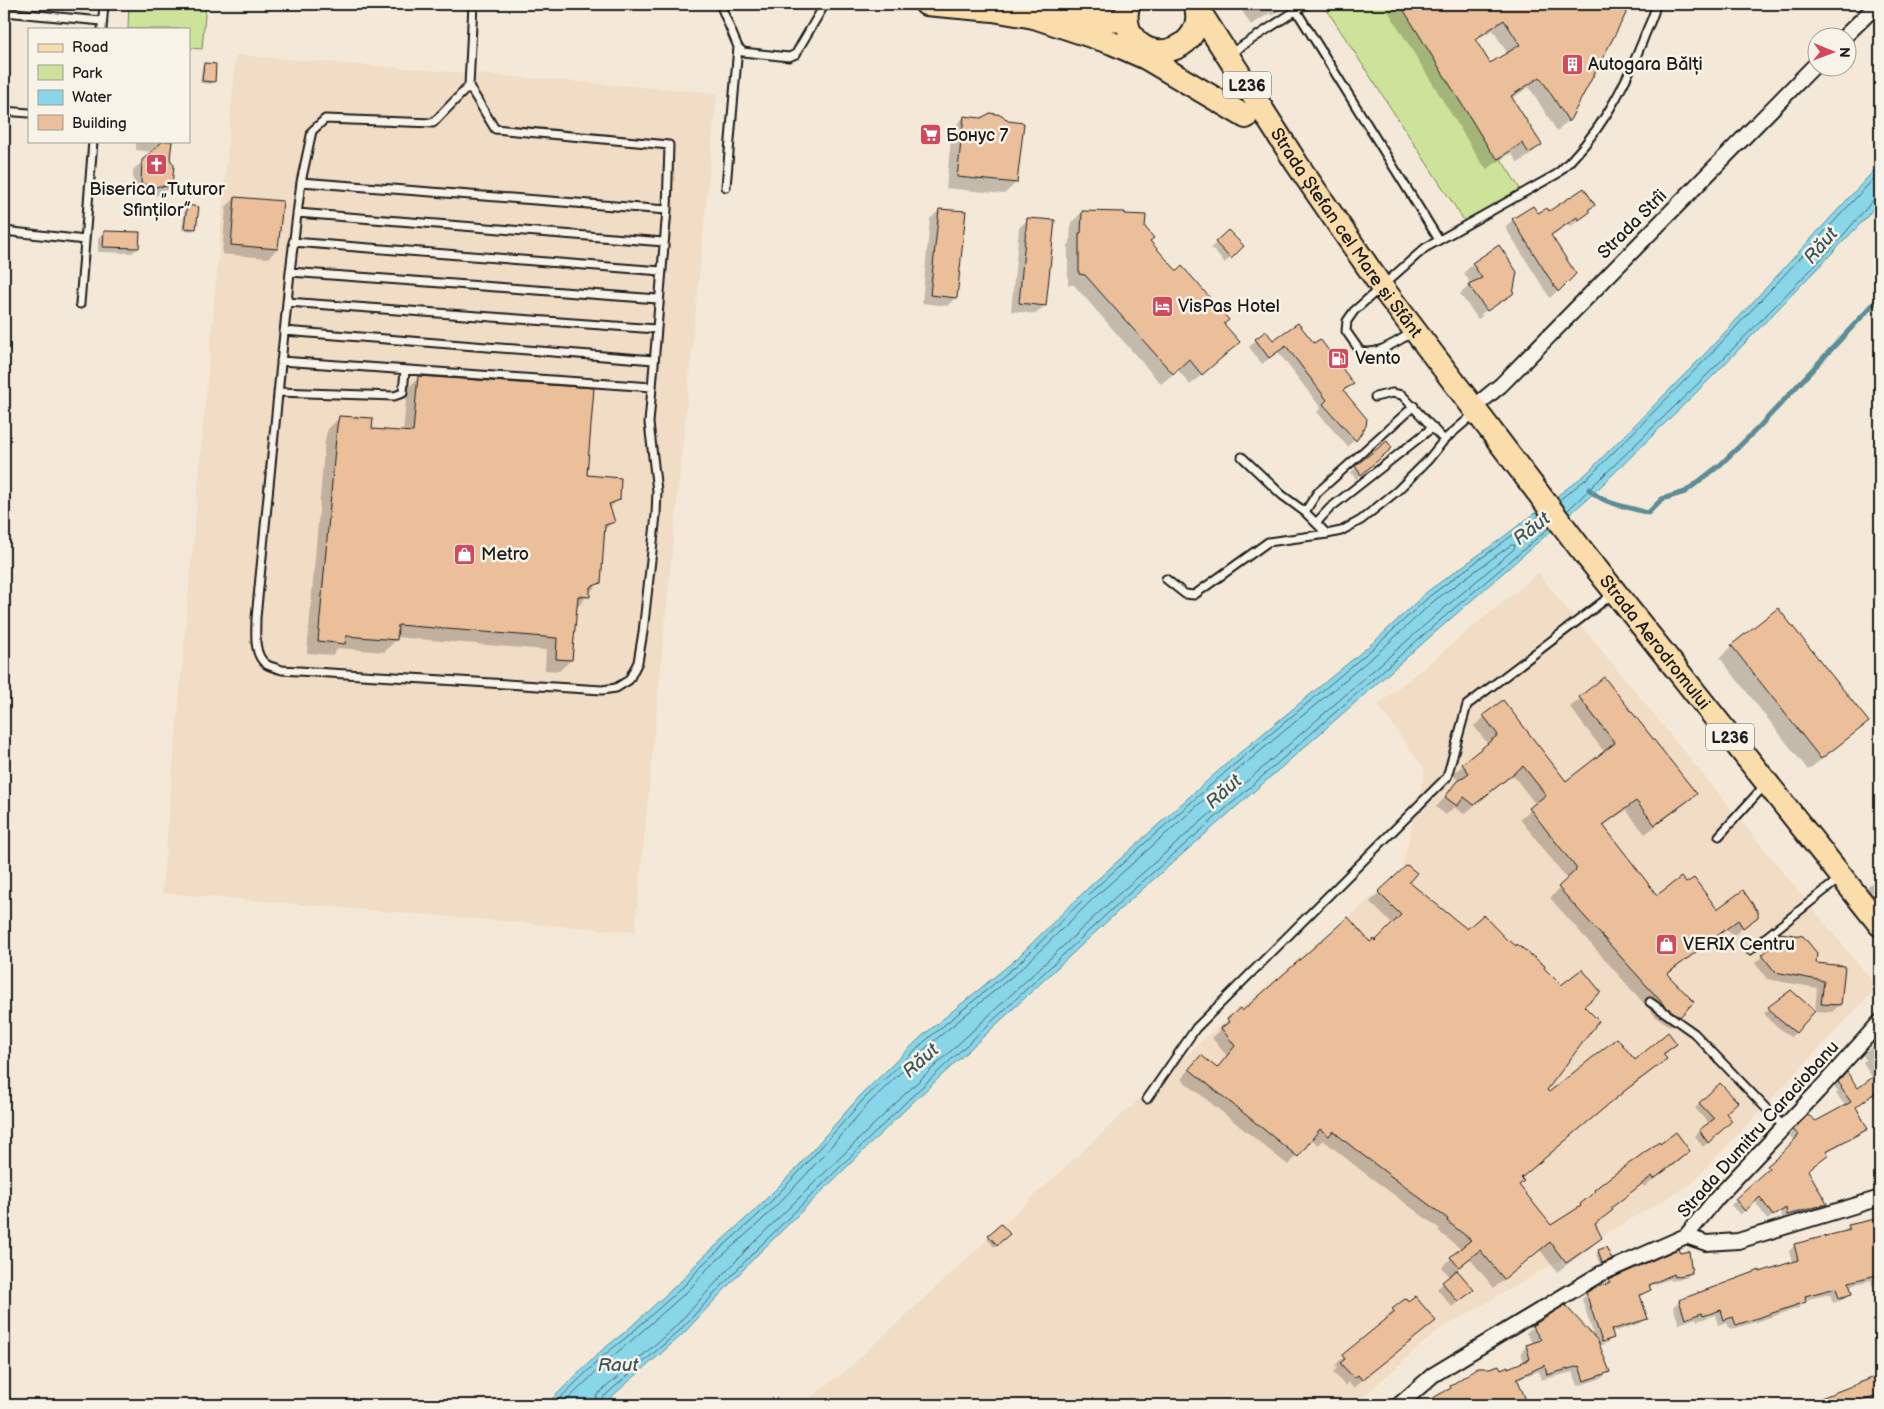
<svg xmlns="http://www.w3.org/2000/svg" width="1884" height="1409" font-family="'Balsamiq Sans',sans-serif">
	<style>
		.built { fill: #f1dcc5 }
		.green { fill: #cde399; stroke: #74805a }
		.water { fill: #89d6e8; stroke: #5d8c96 }
		.shadow { fill: #0003; fill-rule: evenodd }
		.lines { fill: none; stroke-linecap: round; stroke-linejoin: round }
		.shore { stroke: #48666e; stroke-width: 1 }
		.stream { stroke: #5d8c96; stroke-width: 5 }
		.building { fill: #eabf9a; stroke: #1c1c1c; fill-rule: evenodd }
		.service-casing { stroke: #1c1c1c; stroke-width: 11 }
		.minor-casing { stroke: #1c1c1c; stroke-width: 18 }
		.primary-casing { stroke: #1c1c1c; stroke-width: 26 }
		.service { stroke: #f7f3e8; stroke-width: 7 }
		.minor { stroke: #f7f3e8; stroke-width: 14 }
		.primary { stroke: #faddab; stroke-width: 22 }
		.labels { text-anchor: middle; stroke-width: 5; stroke-linejoin: round; paint-order: stroke }
		.shield { fill: #f7f3e8; stroke: #5e5c59; stroke-width: 1 }
		.shield-label { font-size: 16px; font-weight: bold; fill: #1c1c1c }
		.poi-label { font-size: 18px; fill: #1c1c1c; stroke: #f7f3e8; text-anchor: start }
		.street-label { font-size: 18px; fill: #1c1c1c; stroke: #f7f3e8 }
		.water-label { font-size: 19px; font-style: italic; fill: #3d5459; stroke: #f7f3e8 }
	</style>
	<rect width="100%" height="100%" fill="#f4e9d8"/>
	<filter id="ink" filterUnits="userSpaceOnUse"><feTurbulence type="fractalNoise" baseFrequency=".02" numOctaves="2"/><feDisplacementMap in="SourceGraphic" scale="10" xChannelSelector="R" yChannelSelector="G"/><feConvolveMatrix kernelMatrix="1 2 1 2 8 2 1 2 1" color-interpolation-filters="sRGB"/></filter>
	<g filter="url(#ink)">
		<path class="built" d="M236,55L717,93L635,932L162,893Z
			M1538,573L1877,987L1690,1185L1436,1332L1354,1405H801L851,1366L1207,1036L1401,873L1425,770L1378,705Z
			M1880,1378V1405H1801Z"/>
		<path class="green" d="M129,4H206L202,49L189,48V29H128Z
			M1323,4H1402L1524,195L1467,225Z"/>
		<path class="water" d="M1880,164V199L1866,218L1714,375L1594,493L1129,901L913,1102L756,1256L682,1335L602,1405H546L601,1351L625,1332L682,1280L699,1261L753,1212L795,1170L860,1096L921,1037L1015,960L1088,888L1150,832L1225,765L1375,641L1428,591L1498,541L1586,474L1704,355Z"/>
		<path class="shadow" d="M1238,4H1289L1272,16L1270,13L1251,25Z
			M1395,4H1482L1483,6L1630,4L1568,121L1557,131L1529,87L1511,99L1540,144L1530,155L1518,163L1511,153L1487,169L1480,161L1388,11ZM1493,30L1508,54L1490,65L1475,41Z
			M204,64L213,81L211,84L200,83L202,67Z
			M964,117L1016,183L1004,194L946,188L952,129Z
			M136,141H174L170,147L169,159L170,186L162,195L143,196L140,193H133V170L153,152L136,150Z
			M235,198L277,249L268,258L222,254L226,207Z
			M1593,205L1581,219L1571,226L1569,224L1551,236L1574,274L1550,298L1505,227L1513,220Z
			M187,206L197,208L194,229L192,231L182,230L185,209Z
			M939,210L956,297L947,306L922,303L930,219Z
			M1082,212L1124,216L1144,227L1149,241L1238,342L1190,385L1178,370L1161,384L1074,285H1068V245L1070,243L1071,223Z
			M1028,219L1045,305L1036,314L1011,311L1019,228Z
			M1228,231L1242,246L1225,263L1211,248Z
			M104,232L138,248L132,253L98,252V238Z
			M1499,247L1511,293L1505,300V297L1481,314L1482,316L1502,302L1478,319L1460,294L1471,284L1464,273L1472,264Z
			M1256,340L1314,345L1352,384L1343,392L1365,425L1348,447L1317,412L1321,408L1278,352L1262,364L1249,347Z
			M419,377L586,476L619,499L609,509L614,521L603,531L599,582L577,608L571,660L559,671L545,670L546,650L396,637V640L384,652L339,648L332,655L307,653L325,439L328,429L340,417L371,430L403,433L407,389Z
			M1387,443L1386,453L1356,479L1351,472Z
			M1732,646L1867,721L1855,733L1808,770L1720,658Z
			M1604,679L1695,794L1685,804L1645,834L1626,810L1603,826L1657,897L1686,885L1717,911L1757,916L1733,936L1727,929L1667,975L1679,1016L1670,1026L1655,1016L1550,898L1568,880L1520,819L1536,805L1513,775L1464,814L1454,807L1446,815L1436,807L1459,782L1453,774L1488,744L1474,726L1502,702L1566,783L1605,753L1570,707Z
			M1880,875V909L1865,889Z
			M1407,882L1467,931L1508,943L1542,968L1583,1007L1545,1090L1549,1094L1634,1062L1676,1044L1663,1056L1665,1059L1656,1068L1616,1098L1520,1179L1517,1185L1550,1227L1574,1212L1594,1191L1610,1179L1660,1146L1688,1151L1679,1161L1644,1187L1642,1184L1610,1209L1611,1210L1595,1225L1601,1238L1591,1247L1557,1272L1540,1250L1494,1288L1470,1259L1456,1270L1472,1290L1452,1307L1437,1289L1450,1277L1442,1267L1461,1249L1438,1231L1440,1229L1362,1171L1323,1140L1319,1145L1311,1139L1288,1165L1181,1079L1201,1057L1216,1069L1227,1056L1212,1038L1220,1031L1218,1030L1240,1010L1242,1013L1370,943H1375L1393,925L1370,902L1379,892Z
			M1777,937L1815,964L1840,1004L1832,1012L1815,1011L1817,988L1767,979L1755,963L1769,951L1770,944Z
			M1791,992L1814,1011L1791,1037L1770,1021L1764,1013Z
			M1879,1041L1880,1099L1877,1101L1872,1095L1855,1108L1866,1129L1861,1134L1826,1152L1827,1154L1822,1159L1807,1171L1826,1204L1821,1209L1783,1220L1780,1211L1767,1220L1755,1201L1740,1215L1731,1205L1765,1174L1763,1172L1795,1141L1789,1136L1808,1116L1815,1123L1846,1106L1836,1094L1838,1092L1834,1087L1847,1074L1858,1090L1873,1079L1863,1062L1866,1060L1863,1055Z
			M1720,1085L1724,1114L1730,1121L1703,1147L1695,1136L1709,1124L1695,1108Z
			M1880,1219V1282L1872,1286L1871,1280L1849,1286L1851,1293L1845,1299L1833,1303L1830,1294L1805,1300L1799,1308L1730,1330L1727,1323L1718,1325L1715,1315L1697,1321L1696,1318L1679,1324L1673,1307L1679,1301L1792,1263L1789,1251L1795,1245L1843,1232L1849,1226Z
			M1001,1225L1008,1234L994,1247L987,1238Z
			M1599,1251L1610,1259L1600,1265L1596,1254Z
			M1677,1251L1691,1273L1686,1278L1670,1281L1669,1279L1648,1287L1649,1289L1640,1297L1646,1318L1641,1323L1611,1333L1612,1338L1607,1343L1599,1346L1608,1371L1602,1378L1578,1386L1573,1372L1541,1380L1539,1371L1516,1380L1527,1405H1423L1445,1393L1477,1369L1500,1371L1508,1370L1524,1363L1521,1352L1527,1346L1533,1344L1526,1333L1532,1327L1565,1307L1595,1339L1582,1299L1587,1294L1604,1286L1609,1281Z
			M1393,1310L1434,1321L1353,1388L1348,1382L1345,1386L1333,1372L1337,1368L1335,1365L1386,1320L1385,1318Z
			M1876,1378L1877,1380L1880,1379V1405H1802Z"/>
		<g class="lines">
			<path class="shore" d="M1559,500L1589,477L1707,358L1880,172
				M1567,511L1710,372L1833,247L1875,198L1880,197
				M553,1405L604,1355L628,1336L686,1284L702,1265L757,1216L798,1173L864,1099L925,1041L1018,964L1091,892L1153,836L1229,769L1378,644L1431,595L1540,515
				M562,1405L608,1360L632,1340L690,1289L707,1269L761,1221L803,1178L869,1103L929,1045L1022,968L1096,896L1233,774L1382,649L1435,600L1511,545H1515L1514,549L1433,618L1121,892L905,1094L748,1248L674,1328L597,1395L593,1405
				M600,1405L601,1399L678,1332L753,1253L909,1099L1125,897L1437,623L1549,528"/>
			<path class="stream" d="M1589,489C1604,505 1627,506 1648,513L1662,499L1685,492L1720,465L1758,428L1880,297"/>
		</g>
		<path class="building" d="M1400,4L1484,5L1631,4L1569,122L1540,77L1511,96L1542,145L1529,153L1522,143L1498,159L1490,150ZM1504,20L1520,45L1490,63L1475,39Z
			M204,63L216,64L215,82L202,81Z
			M990,113L1002,115L1008,121L1024,123L1017,183L957,177L964,116L981,118Z
			M163,141H172L170,159L174,165L172,187L159,186L152,188L149,185L141,184L142,160Z
			M1584,188L1595,205L1588,210L1590,212L1579,220L1577,217L1551,235L1576,274L1558,292L1512,219L1533,206L1538,213L1547,208L1549,211Z
			M235,197L283,201L278,249L231,245Z
			M187,205L199,207L196,229L184,228Z
			M939,209L966,211L957,298L930,295Z
			M1082,211L1125,212V214L1146,215L1145,227L1154,238L1150,241L1177,271L1182,266L1192,277L1229,320L1224,324L1240,342L1202,375L1189,359L1173,374L1085,275L1079,274V233H1081Z
			M1027,218L1055,220L1046,306L1019,303Z
			M1228,230L1244,246L1231,259L1215,242Z
			M104,231L140,232L139,248L103,247Z
			M1499,245L1517,272L1513,294L1487,311L1468,284L1482,278L1472,263Z
			M1298,323L1314,343L1320,339L1354,384L1343,390L1367,419L1366,426L1356,441L1323,404L1327,400L1286,346L1269,358L1255,339L1266,331L1273,340Z
			M418,376L594,388L587,475L621,478L620,500L609,504L615,522L605,525L601,583L590,587V597L578,596L572,660L556,659L557,638L398,625L397,640L346,636L345,644L318,641L337,426L339,416L373,418L372,429L413,432Z
			M1387,441L1392,448L1361,475L1355,466Z
			M1778,608L1869,722L1821,759L1731,645Z
			M1604,677L1697,794L1655,825L1636,801L1603,825L1657,895L1681,877L1686,883L1694,878L1717,909L1743,890L1758,912V917L1743,928L1738,920L1667,974L1694,1002L1680,1017L1665,1006L1558,887L1577,869L1529,808L1546,795L1523,766L1474,805L1464,797L1457,806L1445,797L1456,782L1469,773L1462,764L1498,735L1483,715L1503,700L1566,781L1615,743L1579,697Z
			M1407,865L1417,873L1409,882L1467,929L1483,915L1508,941L1509,940L1516,946L1517,944L1545,966L1544,968L1561,985L1582,969L1601,992L1584,1006L1599,1021L1547,1090L1549,1092L1617,1038L1635,1060L1668,1032L1677,1044L1663,1054L1667,1059L1627,1089L1521,1178L1524,1181L1519,1185L1551,1225L1581,1206L1580,1204L1595,1192L1594,1190L1609,1178L1659,1142L1660,1144L1676,1132L1690,1151L1654,1179L1652,1176L1611,1208L1613,1210L1595,1224L1602,1238L1566,1263L1550,1242L1504,1279L1480,1250L1459,1267L1450,1257L1471,1240L1447,1221L1448,1219L1356,1150L1333,1131L1329,1136L1320,1129L1298,1157L1189,1069L1201,1055L1217,1068L1235,1046L1221,1028L1229,1022L1227,1019L1240,1008L1242,1011L1348,917L1370,942L1373,939L1375,941L1401,915L1378,892Z
			M1779,933L1803,936L1817,953L1816,963L1845,966L1841,1005L1821,1004L1824,981L1775,972L1762,955L1775,944L1777,936Z
			M1791,990L1815,1011L1796,1033L1776,1017H1775L1768,1007Z
			M1847,1072L1858,1088L1880,1072V1089L1856,1107L1868,1129L1826,1151L1829,1154L1808,1170L1827,1204L1787,1215L1786,1208L1773,1216L1760,1197L1745,1211L1735,1199L1769,1168L1767,1166L1781,1154L1799,1135L1793,1130L1808,1115L1816,1121L1851,1102L1841,1088L1842,1087L1838,1082Z
			M1720,1083L1738,1102L1726,1113L1732,1121L1708,1143L1699,1130L1714,1119L1699,1103Z
			M1880,1218V1274L1849,1282L1852,1294L1839,1298L1836,1288L1805,1296L1806,1302L1736,1325L1733,1317L1724,1320L1721,1310L1703,1316L1702,1313L1685,1319L1679,1300L1760,1270V1272L1798,1260L1794,1244L1850,1230L1848,1225Z
			M1001,1224L1010,1234L997,1245L988,1235Z
			M1606,1247L1612,1259L1602,1263L1598,1250Z
			M1678,1249L1680,1253L1689,1251L1692,1273L1675,1277L1674,1274L1649,1285L1651,1290L1640,1295L1648,1319L1611,1330L1614,1338L1602,1342L1586,1293L1594,1288L1610,1283L1608,1280Z
			M1457,1270L1474,1290L1458,1302L1442,1282Z
			M1415,1296L1436,1321L1362,1380L1358,1375L1354,1378L1340,1363L1345,1359L1342,1355L1395,1312L1392,1309L1406,1298L1408,1301Z
			M1565,1305L1598,1341L1610,1372L1584,1381L1579,1366L1547,1375L1545,1365L1517,1378L1528,1405H1420L1451,1388L1450,1386L1477,1368H1490L1499,1365L1501,1369L1508,1366V1368L1530,1359L1526,1345L1541,1340L1532,1326Z
			M1877,1376L1880,1383V1395L1850,1405H1803Z"/>
		<g class="lines">
			<defs>
				<path id="service" d="M720,4L738,47L743,52L789,57L796,54L799,48L825,4
					M1296,10L1439,240
					M4,12L102,21
					M102,29L104,4
					M1231,53L1306,4
					M469,86L433,123L325,119L312,131L301,182L290,272L256,618C256,632 253,655 266,664C270,667 277,668 282,670L602,690L616,688L629,680L638,662L643,632L656,515L657,491L649,423L667,210L669,145L495,129L469,86L473,4
					M4,111L29,113
					M301,182L667,210
					M726,187L738,47
					M297,213L664,242
					M4,231L85,240
					M293,242L661,271
					M290,272L658,299
					M287,302L656,329
					M80,304L93,141
					M284,331L654,360
					M1412,333C1396,341 1379,356 1360,351L1346,331L1347,321L1354,311L1425,248L1557,174C1599,135 1622,93 1643,40C1647,28 1655,15 1656,4
					M281,361L652,387
					M278,392L394,396L403,393L405,370
					M1375,397L1392,393L1402,395L1444,440
					M1242,457L1282,495L1305,512L1327,534
					M1305,512L1317,493L1414,406
					M1316,523L1330,508L1433,427
					M1166,579L1185,594L1194,595L1268,542L1327,534L1341,531L1361,520L1397,491L1428,460L1444,440L1474,414
					M1719,836L1765,785
					M1750,950L1839,879
					M1650,1002L1694,1033L1784,1127
					M1147,1099L1196,1028L1447,777L1467,705L1613,594"/>
				<path id="minor" d="M1843,38L1878,4
					M1473,408L1501,385L1816,64
					M1686,1236L1706,1243L1738,1241L1880,1198
					M1399,1405L1433,1375L1600,1274L1686,1236L1716,1199L1818,1091L1880,1022"/>
				<g id="primary">
					<path d="M926,4L993,10L1034,17L1126,21"/>
					<path d="M1129,4C1125,13 1126,21 1129,30C1147,71 1210,47 1195,4"/>
					<path id="s1" d="M1196,6L1297,164L1381,286L1580,548L1880,925"/>
					<path d="M1034,17L1112,43L1146,58L1246,117"/>
				</g>
			</defs>
			<use href="#service" class="service-casing"/>
			<use href="#minor" class="minor-casing"/>
			<use href="#primary" class="primary-casing"/>
			<use href="#service" class="service"/>
			<use href="#minor" class="minor"/>
			<use href="#primary" class="primary"/>
		</g>
	</g>
	<defs>
		<symbol id="building-square" viewBox="-11 -11 22 22"><rect x="-9" y="-9" width="18" height="18" rx="4" fill="#d1495b" stroke="#f7f3e8"/><path d="M-4-6H4V6H1V3H-1V6H-4ZM-2.5-4.3h1.7v1.8h-1.7ZM.8-4.3h1.7v1.8H.8ZM-2.5-1h1.7V.8h-1.7ZM.8-1h1.7V.8H.8Z" fill="#fff"/></symbol>
		<symbol id="supermarket-square" viewBox="-11 -11 22 22"><rect x="-9" y="-9" width="18" height="18" rx="4" fill="#d1495b" stroke="#f7f3e8"/><path d="M-6-5.5h2.5l.6 2H6L4.5 2H-2.5L-4.4-4H-6ZM-1.5 3.2a1.3 1.3 0 1 0 .1 0ZM3 3.2a1.3 1.3 0 1 0 .1 0Z" fill="#fff"/></symbol>
		<symbol id="church-square" viewBox="-11 -11 22 22"><rect x="-9" y="-9" width="18" height="18" rx="4" fill="#d1495b" stroke="#f7f3e8"/><path d="M-1.2-6h2.4v3.5h3.3v2.4h-3.3V6h-2.4V-.1h-3.3v-2.4h3.3Z" fill="#fff"/></symbol>
		<symbol id="hotel-square" viewBox="-11 -11 22 22"><rect x="-9" y="-9" width="18" height="18" rx="4" fill="#d1495b" stroke="#f7f3e8"/><path d="M-6-4.5h1.5V1H6V5H4.5V3h-9V5H-6ZM-4 0a1.8 1.8 0 1 1 3.6 0ZM.5 0V-2.5h3Q6-2.5 6 0Z" fill="#fff"/></symbol>
		<symbol id="fuel-square" viewBox="-11 -11 22 22"><rect x="-9" y="-9" width="18" height="18" rx="4" fill="#d1495b" stroke="#f7f3e8"/><path d="M-5.5-6h7V0h2V4h1.3V-2.5L3-4.5l.8-.8L6-3V5H2.5V1h-1V6h-7ZM-4.2-4.7v3.2H.2V-4.7Z" fill="#fff"/></symbol>
		<symbol id="shop-square" viewBox="-11 -11 22 22"><rect x="-9" y="-9" width="18" height="18" rx="4" fill="#d1495b" stroke="#f7f3e8"/><path d="M-5-2.5h2.3a2.7 3.5 0 0 1 5.4 0H5L5.5 6h-11ZM-1.5-2.5h3a1.5 2.3 0 0 0-3 0Z" fill="#fff"/></symbol>
	</defs>
	<g fill-rule="evenodd">
		<use href="#building-square" x="1560" y="52" width="25" height="25"/>
		<use href="#supermarket-square" x="918" y="122" width="25" height="25"/>
		<use href="#church-square" x="144" y="152" width="25" height="25"/>
		<use href="#hotel-square" x="1150" y="294" width="25" height="25"/>
		<use href="#fuel-square" x="1326" y="346" width="25" height="25"/>
		<use href="#shop-square" x="452" y="542" width="25" height="25"/>
		<use href="#shop-square" x="1654" y="932" width="25" height="25"/>
	</g>
	<g class="labels">
		<g class="shield">
			<rect x="1223" y="71.5" width="48" height="27" rx="4"/>
			<rect x="1706" y="723.5" width="48" height="27" rx="4"/>
		</g>
		<g class="shield-label">
			<text x="1247" y="91">L236</text>
			<text x="1730" y="743">L236</text>
		</g>
		<g class="poi-label">
			<text x="1588" y="70">Autogara Bălți</text>
			<text x="946" y="141">Бонус 7</text>
			<text x="157" y="195" text-anchor="middle">Biserica „Tuturor<tspan x="157" dy="21">Sfinților”</tspan></text>
			<text x="1178" y="312">VisPas Hotel</text>
			<text x="1355" y="364">Vento</text>
			<text x="481" y="560">Metro</text>
			<text x="1683" y="950">VERIX Centru</text>
		</g>
		<g class="street-label">
			<text transform="translate(1632 224) rotate(-45)" y="6">Strada Strîi</text>
			<text dy="6" stroke="none"><textPath href="#s1" startOffset="272">Strada Ștefan cel Mare și Sfânt</textPath></text>
			<text dy="6" stroke="none"><textPath href="#s1" startOffset="785">Strada Aerodromului</textPath></text>
			<text transform="translate(1758 1129) rotate(-48)" y="6">Strada Dumitru Caraciobanu</text>
		</g>
		<g class="water-label">
			<text transform="translate(1820 245) rotate(-49)" y="7">Răut</text>
			<text transform="translate(1531 528) rotate(-38)" y="7">Răut</text>
			<text transform="translate(1223 791) rotate(-42)" y="7">Răut</text>
			<text transform="translate(920 1060) rotate(-42)" y="7">Răut</text>
			<text x="618" y="1371">Raut</text>
		</g>
	</g>
	<rect width="1884" height="1409" fill="none" stroke="#f7f3e8" stroke-width="20"/>
	<rect x="10" y="10" width="1864" height="1389" fill="none" stroke="#1c1c1c" stroke-width="2" filter="url(#ink)"/>
	<rect x="28" y="28" width="162" height="115" fill="#f7f3e8" stroke="#9f9d96"/>
	<rect x="38" y="44" width="25" height="8" fill="#faddab" stroke="#9f9d96"/>
	<text x="72" y="52" font-size="15" fill="#1c1c1c">Road</text>
	<rect x="38" y="65" width="25" height="15" fill="#cde399" stroke="#9f9d96"/>
	<text x="72" y="78" font-size="15" fill="#1c1c1c">Park</text>
	<rect x="38" y="90" width="25" height="15" fill="#89d6e8" stroke="#9f9d96"/>
	<text x="72" y="102" font-size="15" fill="#1c1c1c">Water</text>
	<rect x="38" y="115" width="25" height="15" fill="#eabf9a" stroke="#9f9d96"/>
	<text x="72" y="128" font-size="15" fill="#1c1c1c">Building</text>
	<g transform="translate(1832 52) rotate(91)"><circle r="24" fill="#f7f3e8" stroke="#9f9d96"/>
	<path d="M0-4L9 19L0 12L-9 19Z" fill="#d1495b"/>
	<text y="-8" font-size="14" font-weight="bold" text-anchor="middle" fill="#1c1c1c">N</text>
	</g>
</svg>
